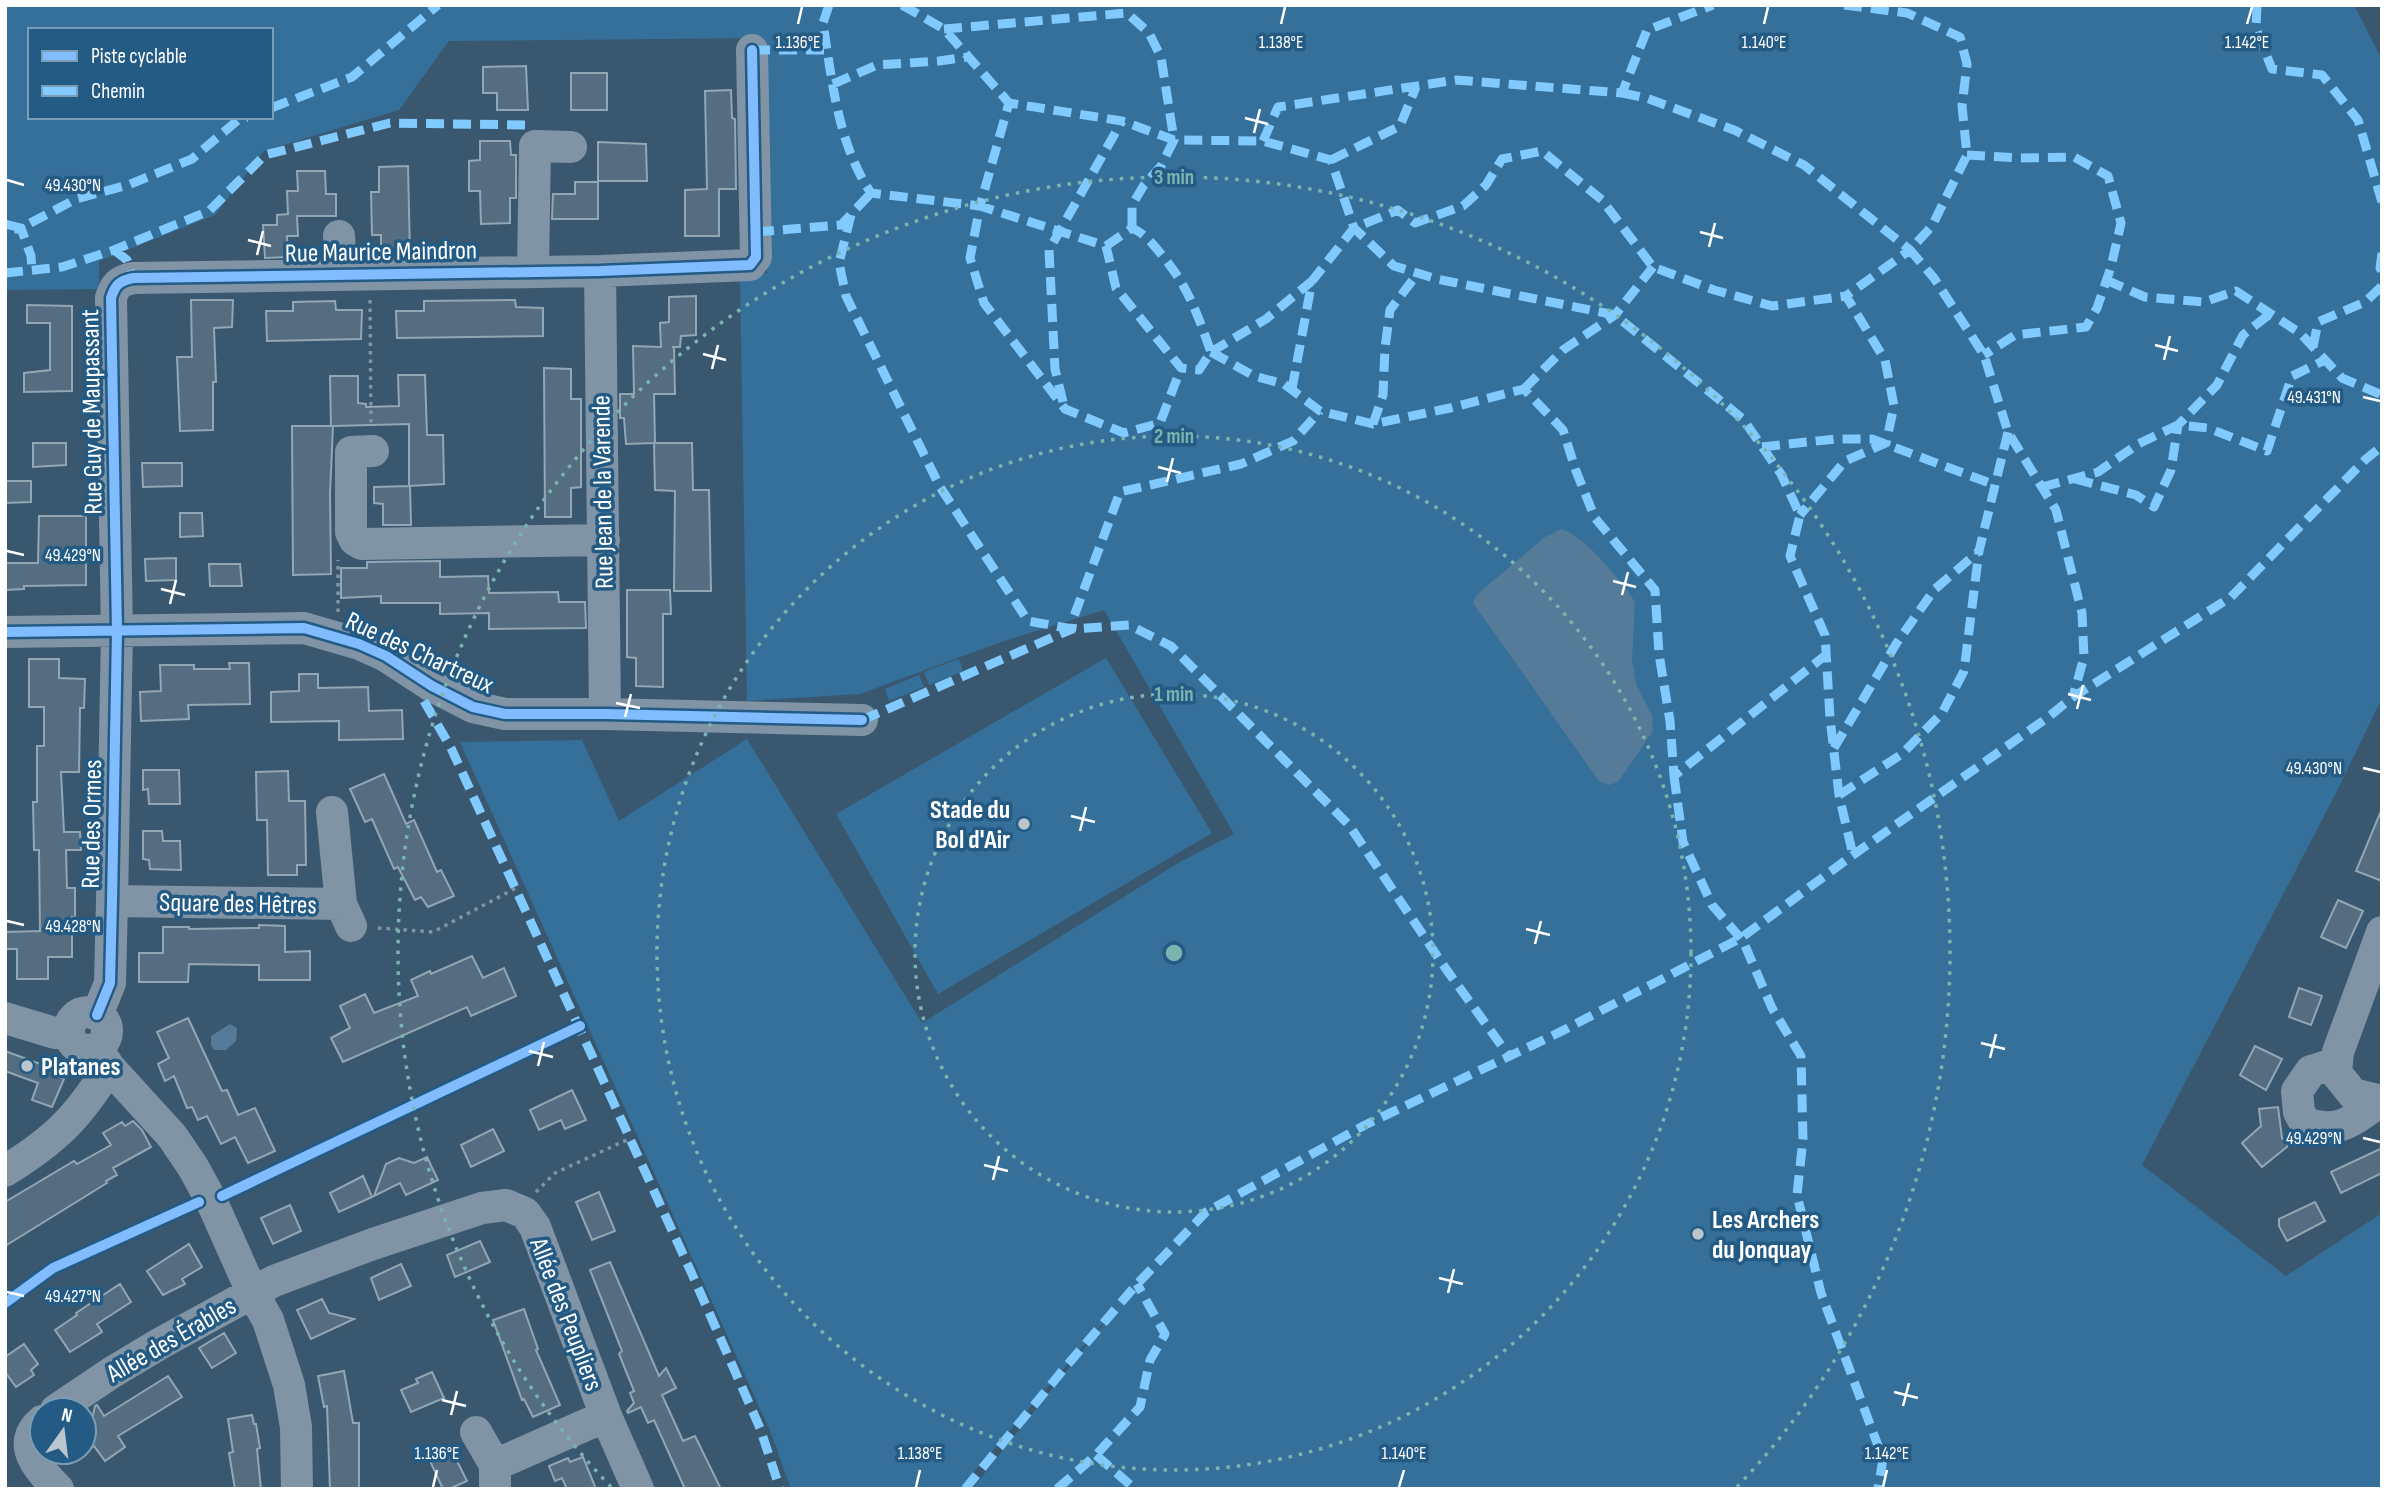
<svg xmlns="http://www.w3.org/2000/svg" width="2387" height="1494" font-family="'Sofia Sans Condensed',sans-serif">
	<style>
		.green { fill: #35709a; fill-rule: evenodd }
		.water { fill: #557b98 }
		.building { fill: #546d80; stroke: #93a6b3; stroke-width: 2 }
		.lines { fill: none; stroke-linecap: round; stroke-linejoin: round }
		.path { stroke: #8094a5; stroke-width: 3.5; stroke-dasharray: 3.5 5; stroke-linecap: butt }
		.minor { stroke: #8094a5; stroke-width: 32 }
		.quiet { stroke: #80caff; stroke-width: 9; stroke-dasharray: 18 9; stroke-linecap: butt }
		.cycleway-casing { stroke: #235b85; stroke-width: 15 }
		.cycleway { stroke: #80bcff; stroke-width: 10 }
		.ticks { fill: none; stroke: #fff; stroke-width: 2.5 }
		.ring { fill: none; stroke: #7bb4af; stroke-width: 3.5; stroke-dasharray: 3.5 7 }
		.poi-dot { fill: #bac5cd; stroke: #235b85; stroke-width: 2.5 }
		.labels { text-anchor: middle; stroke-width: 7; stroke-linejoin: round; paint-order: stroke }
		.street-label { font-size: 26px; fill: #fff; stroke: #235b85 }
		.poi-label { font-size: 26px; font-weight: bold; fill: #fff; stroke: #235b85; text-anchor: start }
		.ticks-label { font-size: 18px; text-anchor: middle; fill: #fff; stroke: #235b85; stroke-width: 7; stroke-linejoin: round; paint-order: stroke }
		.centre { fill: #7bb4af; stroke: #235b85; stroke-width: 3.5 }
		.ring-label { font-size: 21px; text-anchor: middle; font-weight: bold; fill: #7bb4af; stroke: #235b85; stroke-width: 7; stroke-linejoin: round; paint-order: stroke }
	</style>
	<rect width="100%" height="100%" fill="#39586f"/>
	<path class="green" d="M5,5H2354L2382,60V698L2336,793L2142,1165L2286,1276L2382,1213V1489H972L1119,1305L959,1489H791L771,1433L460,742L582,740L619,821L747,739L922,1023L1178,863L1234,834L1104,610L1001,642L860,694L747,701L740,275L767,273L763,38L449,41L399,110L264,151L215,215L99,261V289L5,290ZM30,30H271V117H30Z
		M1106,658L1212,833L938,994L836,814Z
		M959,659L963,671L929,685L924,672Z
		M919,675L924,687L889,701L885,689Z"/>
	<path class="water" d="M1561,529C1585,536 1621,580 1635,602L1632,660L1636,684L1652,715L1653,731L1618,782L1609,785L1599,781L1473,603L1475,597L1481,591L1545,537Z
		M230,1024L237,1028L236,1041L226,1050H214L211,1045V1036Z"/>
	<path class="building" d="M526,66L528,110H497V93H483V67Z
		M571,73H607V110H571Z
		M731,90L732,118L735,119L736,189H719V236H685V190L707,189L705,91Z
		M480,141H510L511,155H516V198H510V223L481,224L480,191H469V161L480,160Z
		M598,142L646,144L647,181H598Z
		M408,166L410,255L381,256V235H372L371,192H379V167Z
		M297,171H325L326,194H336V216H297L298,236H287L288,257L265,258L263,225H277V215L288,214L287,191H298Z
		M575,182H598V219H552L553,194H575Z
		M696,296V335L681,336L680,347H672H674L675,394H654L655,443L626,444L624,418H620V394H634L633,346L661,347L660,323L669,322V297Z
		M191,300H233L232,327L214,328L216,382H213V430L180,431L177,357H192Z
		M515,300L516,307L543,308V336L397,338L396,311H424V301Z
		M335,301L336,310H362L361,339L267,341L266,311H293V302Z
		M27,305L72,306V391L24,392V373L50,370V323H27Z
		M544,368L571,369V399H581V487L571,488V517H545Z
		M398,375H425L427,435H443L444,484L409,486V424L333,426L330,494L331,574L293,575L292,426H331L330,376H358V403L366,404V407L399,406Z
		M33,443H66V465L33,467Z
		M654,443H692L693,490H709L711,591H674L675,491L655,490Z
		M142,463H182V486L143,487Z
		M5,481H31V502L5,503Z
		M410,486L411,525H383V504L374,503V487Z
		M180,513H202L203,536L180,537Z
		M39,516H86V585L24,586V589L5,590V563H38Z
		M176,558V580L146,581L145,559Z
		M440,561V577L488,576L489,593L558,592L559,602H585L586,628L489,629V613L440,614V603H381V596L341,598V568H367V562Z
		M209,564H240L242,586H210Z
		M627,590H670L671,614H663V687L636,686V658L627,657Z
		M29,659H59V678L85,679L84,708H80L79,772H61L64,832H80L81,850H66L67,888H75V917H72V957H48V979H17V949H5V932L40,931L39,850H34L33,802H37V746H44V707H29Z
		M229,663H249L250,704L188,705L189,719L141,721L140,692L161,691L160,665H194V669H230Z
		M299,674H318V688L368,687L369,711L402,710L403,739L339,740V721L271,722V692L299,691Z
		M143,770H179L180,804H149L148,789L143,790Z
		M288,771L289,801H305L306,865H297V875H268L267,820H257L256,772Z
		M384,774L406,824L414,820L437,872L441,870L454,896L428,907L421,897L415,900L398,867L394,869L372,819L365,822L350,789Z
		M2381,811H2382V881L2356,871Z
		M143,831H162L163,841H180L181,870L150,869L149,860L143,859Z
		M2338,900L2363,911L2346,948L2321,937Z
		M259,925L285,926V952L310,951V980H259V965L189,964L188,982H139V953H163V927H189V929L259,928Z
		M472,956L483,978L504,968L516,996L471,1016L467,1007L343,1062L331,1038L350,1028L340,1006L365,994L374,1013L418,996L411,980L430,971L431,974Z
		M2299,988L2322,996L2311,1025L2289,1017Z
		M188,1018L222,1091L227,1090L238,1115L255,1108L275,1151L248,1163L235,1137L221,1144L207,1116L198,1120L192,1107L187,1108L174,1076L165,1081L158,1064L169,1058L157,1032Z
		M2255,1046L2282,1059L2266,1090L2240,1075Z
		M5,1051L57,1070L55,1075L64,1079L52,1107L32,1100L38,1083L5,1071Z
		M572,1090L586,1120L565,1129L561,1120L539,1130L530,1110Z
		M2278,1107L2282,1138L2288,1146L2262,1167L2242,1143L2261,1126L2259,1109Z
		M133,1121L142,1130L151,1147L113,1168L117,1175L106,1181L107,1183L5,1246V1202L74,1161L77,1164L111,1145L103,1133L122,1122L125,1126Z
		M493,1129L504,1151L471,1167L461,1145Z
		M2382,1148V1173L2341,1193L2331,1172Z
		M427,1157L438,1180L406,1195L400,1183L374,1196L386,1164L399,1158L414,1163Z
		M363,1176L372,1197L339,1212L330,1193Z
		M599,1192L615,1231L592,1240L576,1202Z
		M2315,1202L2325,1221L2287,1241L2279,1226V1219Z
		M290,1205L301,1231L273,1244L261,1218Z
		M480,1241L490,1262L455,1277L447,1255Z
		M189,1244L202,1267L182,1279L185,1284L163,1295L147,1271Z
		M610,1262L659,1376L666,1368L676,1388L662,1395L683,1441L695,1436L721,1489H685L654,1420L648,1423L641,1407L628,1413L627,1411L634,1403L630,1393L634,1391L619,1354L622,1351L590,1270Z
		M401,1264L411,1286L379,1300L371,1278Z
		M120,1284L131,1302L97,1324L102,1332L70,1352L55,1330L77,1315L76,1313Z
		M322,1299L329,1313L354,1319L311,1339L297,1310Z
		M524,1309L538,1349L536,1350L560,1405L533,1417L524,1399L522,1400L493,1320Z
		M224,1333L236,1353L212,1368L199,1348Z
		M24,1344L38,1364L31,1370L34,1375L16,1387L5,1372V1357Z
		M344,1371L353,1423H359V1489H330L327,1406L324,1407L318,1376Z
		M432,1372L444,1398L411,1412L401,1390L418,1383L416,1379Z
		M168,1376L182,1397L118,1436L125,1447L105,1461L94,1446L84,1453V1425L92,1420L95,1406L97,1405L104,1416Z
		M252,1415L254,1424H256L260,1448L257,1449L261,1489H235L229,1453L233,1452L228,1419Z
		M452,1451L467,1481L449,1489H443L430,1461Z
		M583,1457L596,1489H567L562,1478L555,1481L549,1466L568,1458L570,1462Z"/>
	<g class="lines">
		<path class="path" d="M370,300L371,425
			M338,612V560
			M378,928L433,932L516,888
			M536,1192L555,1173L631,1138
			M5,1303L53,1268L187,1207"/>
		<path class="minor" d="M339,236L341,274
			M533,271L535,146L571,147
			M600,271L605,714
			M373,451L351,452V532L355,540L362,544L604,540
			M5,632L304,628L359,644L386,656L432,686L473,707L505,714H605L862,720
			M332,812L341,904
			M112,901L341,904L351,926
			M2382,932L2338,1052L2336,1073L2353,1094L2382,1101
			M69 1031a19 19 0 1 1 38 0a19 19 0 1 1-38 0Z
			M97,1015L110,983L112,901L117,631L111,298C115,285 119,281 133,278L600,271L750,265L756,257L752,50
			M5,1018L55,1033H69
			M97,1048L109,1067L172,1136L193,1167L211,1200L252,1292L268,1320L289,1385L296,1427L297,1489
			M2337,1063L2311,1071L2297,1091L2299,1112L2305,1123C2342,1135 2351,1120 2381,1101
			M5,1171C55,1140 78,1118 109,1067
			M56,1410L111,1373L161,1343L274,1281L373,1244L482,1208L506,1205L525,1213L535,1227L606,1416L638,1489
			M42,1421C14,1444 40,1471 58,1489
			M476,1432L495,1465
			M495,1487V1465L606,1416"/>
		<path class="quiet" d="M829,5L823,23C832,81 838,144 871,193L980,206L1009,103L1122,121L1174,140L1263,141L1331,160L1354,228L1394,266L1437,279L1615,315L1743,419L1781,474L1800,515L1790,556L1825,635L1830,718L1839,795L1853,855
			M902,5L944,29L1009,103
			M1844,5L1907,13L1960,37L1967,64L1962,106L1967,155L1932,226L1910,250L1934,278L1984,355L2008,432L2056,510L2082,613L2084,657L2073,697
			M2257,5L2256,29L2272,69L2322,75L2358,120L2382,202
			M944,29L1127,13L1149,33L1161,57L1174,140L1161,166L1144,185L1132,205V228
			M752,50H827
			M833,84L877,65L939,61L968,57
			M1622,93L1646,98L1734,130L1804,165L1910,250L1846,296
			M271,108L352,77L438,5
			M1263,141L1278,107L1456,80L1622,93L1647,30L1713,5
			M1967,155L2019,158L2074,157L2108,176L2121,223L2111,267L2097,308L2086,327L2015,335L1984,355
			M1331,160L1400,126L1416,87
			M851,215L839,263L846,296L940,487L1028,621L1072,629L1129,625L1171,646L1349,825L1446,969L1509,1056
			M5,224L21,228L76,199L128,185L192,159L238,120L247,117
			M14,229L21,228L31,256L32,271
			M756,232L841,225L871,193
			M1106,246L1132,228C1145,234 1152,243 1161,254C1188,286 1197,313 1211,352L1199,370L1181,368L1116,288L1106,246L980,206L970,258L984,303L1065,409L1124,433L1160,423L1181,368
			M114,250L127,260L133,278
			M2382,253L2380,268L2382,271
			M5,273L62,267L114,250L209,211L265,155L390,123L528,125
			M2106,280L2145,297L2204,302L2236,291L2300,333L2342,378L2382,395
			M2313,347L2318,322L2365,302L2382,286
			M1211,352L1254,376L1284,384L1320,411L1373,424L1450,408L1524,389L1563,430L1576,471L1595,518L1655,590L1659,654L1670,721L1674,776L1827,654
			M1211,352L1266,319L1312,281
			M1292,389L1312,281L1354,228L1398,210L1415,223L1463,206L1486,185L1502,159L1542,151L1602,200L1653,267L1714,290L1772,306L1846,296L1885,360L1894,406L1886,443L1845,461L1800,515
			M1524,389L1563,350L1615,315L1653,267
			M1063,402L1055,369L1049,250L1122,121
			M1373,424L1383,395L1385,348L1390,310L1418,273
			M1762,447L1835,439H1872L1995,485
			M2075,479L2136,495L2154,507L2171,470L2178,425L2217,385L2243,335L2271,313
			M2042,487L2098,472L2138,444L2178,425L2208,428L2267,451L2292,376L2325,360
			M424,701L451,748L692,1274L760,1428L780,1489
			M862,720L1072,629L1073,619L1120,492L1241,464L1293,441L1320,411
			M1834,748L1896,644L1934,590L1979,551
			M1674,776L1683,842L1712,905L1743,941L1772,1008L1801,1056L1803,1139L1797,1195L1821,1293L1883,1459L1878,1489
			M1839,795L1902,754L1942,713L1964,671L1979,551L2008,432
			M1096,1455L1135,1489
			M965,1489L1063,1370L1137,1284L1206,1212L1365,1125L1558,1033L1741,938L1853,855L2047,718L2073,697L2231,597L2366,459L2382,446
			M1057,1489L1096,1455L1140,1407L1150,1360L1165,1334L1137,1284"/>
		<defs>
			<path id="cycleway" d="M5,632L304,628L359,644L386,656L432,686L473,707L505,714H605L862,720
				M97,1015L110,983L112,901L117,631L111,298C115,285 119,281 133,278L600,271L750,265L756,257L752,50
				M222,1196L580,1026
				M5,1303L53,1268L199,1202"/>
		</defs>
		<use href="#cycleway" class="cycleway-casing"/>
		<use href="#cycleway" class="cycleway"/>
	</g>
	<path class="ticks" d="M798,24L802,7M1281,24L1285,7M1764,24L1768,7M2247,24L2252,7M1245,118L1268,124M1254,133L1260,109M7,180L24,185M1700,232L1723,238M248,240L271,246M1709,247L1715,223M257,255L263,231M2155,345L2178,351M703,354L726,360M2164,360L2170,336M712,369L718,345M2363,397L2380,401M1158,467L1181,473M1167,482L1173,458M7,551L24,555M1613,581L1636,587M161,589L185,595M1622,595L1628,572M170,604L176,580M2068,694L2091,700M616,703L640,708M2077,709L2083,685M625,717L631,694M2363,768L2380,772M1071,816L1095,822M1080,831L1086,807M7,921L24,925M1526,929L1550,935M1535,944L1541,921M1981,1043L2005,1049M529,1051L553,1057M1990,1058L1996,1034M538,1066L544,1042M2363,1138L2380,1142M984,1165L1008,1171M993,1180L999,1156M1439,1278L1463,1284M7,1292L24,1296M1448,1293L1454,1269M1894,1392L1918,1398M442,1400L466,1406M1903,1406L1909,1383M451,1415L457,1391M433,1487L437,1470M916,1487L920,1470M1399,1487L1404,1470M1883,1487L1887,1470"/>
	<g class="ring">
		<circle cx="1174" cy="953" r="259"/>
		<circle cx="1174" cy="953" r="517"/>
		<path d="M611 1487A776 776 0 1 1 1737 1487"/>
	</g>
	<g class="poi-dot">
		<circle cx="1024" cy="824" r="7"/>
		<circle cx="27" cy="1066" r="7"/>
		<circle cx="1698" cy="1234" r="7"/>
	</g>
	<g class="labels">
		<g class="street-label">
			<text transform="translate(381 251) rotate(-1)" y="9">Rue Maurice Maindron</text>
			<text transform="translate(91 412) rotate(-91)" y="9">Rue Guy de Maupassant</text>
			<text transform="translate(602 492) rotate(-91)" y="9">Rue Jean de la Varende</text>
			<text transform="translate(420 652) rotate(25)" y="9">Rue des Chartreux</text>
			<text transform="translate(91 824) rotate(-89)" y="9">Rue des Ormes</text>
			<text transform="translate(238 903) rotate(1)" y="9">Square des Hêtres</text>
			<text transform="translate(567 1314) rotate(69)" y="9">Allée des Peupliers</text>
			<text transform="translate(171 1339) rotate(-30)" y="9">Allée des Érables</text>
		</g>
		<g class="poi-label">
			<text x="1010" y="818" text-anchor="end">Stade du<tspan x="1010" dy="30">Bol d'Air</tspan></text>
			<text x="41" y="1075">Platanes</text>
			<text x="1712" y="1228">Les Archers<tspan x="1712" dy="30">du Jonquay</tspan></text>
		</g>
	</g>
	<g class="ticks-label">
		<text x="798" y="48">1.136°E</text>
		<text x="1281" y="48">1.138°E</text>
		<text x="1764" y="48">1.140°E</text>
		<text x="2247" y="48">1.142°E</text>
		<text x="73" y="191">49.430°N</text>
		<text x="2314" y="403">49.431°N</text>
		<text x="73" y="561">49.429°N</text>
		<text x="2314" y="774">49.430°N</text>
		<text x="73" y="932">49.428°N</text>
		<text x="2314" y="1144">49.429°N</text>
		<text x="73" y="1302">49.427°N</text>
		<text x="437" y="1459">1.136°E</text>
		<text x="920" y="1459">1.138°E</text>
		<text x="1404" y="1459">1.140°E</text>
		<text x="1887" y="1459">1.142°E</text>
	</g>
	<circle cx="1174" cy="953" r="10" class="centre"/>
	<g class="ring-label">
		<text x="1174" y="184">3 min</text>
		<text x="1174" y="443">2 min</text>
		<text x="1174" y="701">1 min</text>
	</g>
	<rect width="2387" height="1494" fill="none" stroke="#ffffff" stroke-width="14"/>
	<rect x="28" y="28" width="245" height="91" fill="#235b85" stroke="#7b9db6" stroke-width="2"/>
	<rect x="42" y="51" width="35" height="10" fill="#80bcff" stroke="#7b9db6" stroke-width="2"/>
	<text x="91" y="63" font-size="21" fill="#ffffff">Piste cyclable</text>
	<rect x="42" y="86" width="35" height="10" fill="#80caff" stroke="#7b9db6" stroke-width="2"/>
	<text x="91" y="98" font-size="21" fill="#ffffff">Chemin</text>
	<g transform="translate(63 1431) rotate(14)"><circle r="33" fill="#235b85" stroke="#7b9db6" stroke-width="2"/>
	<path d="M0-5L12 26L0 18L-12 26Z" fill="#bac5cd"/>
	<text y="-10" font-size="19" font-weight="bold" text-anchor="middle" fill="#ffffff">N</text>
	</g>
</svg>
